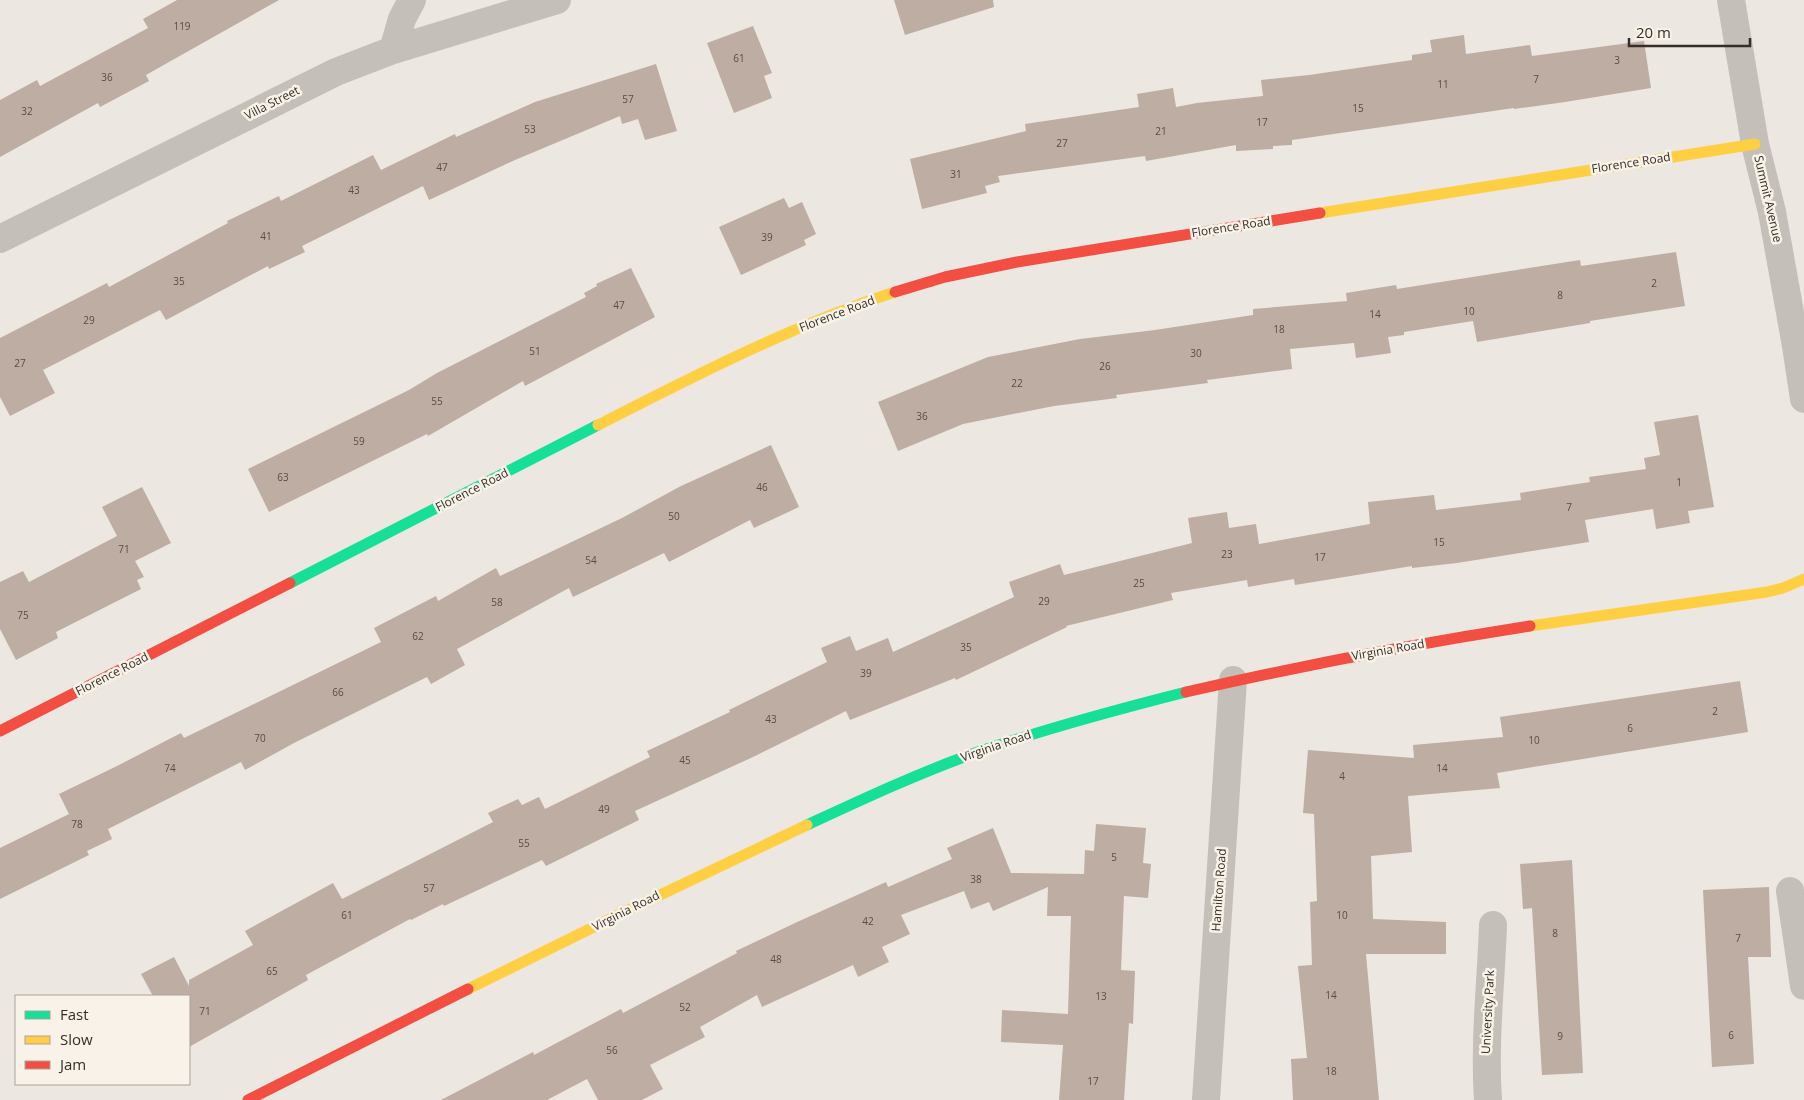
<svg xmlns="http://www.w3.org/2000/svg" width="1804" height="1100" font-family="'Open Sans',sans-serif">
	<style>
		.building { fill: #beada3 }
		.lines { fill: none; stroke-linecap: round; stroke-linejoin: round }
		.street { stroke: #c5bfb9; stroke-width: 28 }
		.fast { stroke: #16e098; stroke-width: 11 }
		.slow { stroke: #ffcf43; stroke-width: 11 }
		.jam { stroke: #f24e42; stroke-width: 11 }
		.labels { text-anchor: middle; stroke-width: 5; stroke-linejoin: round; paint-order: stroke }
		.number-label { font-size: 10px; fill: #574d47 }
		.street-label { font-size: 12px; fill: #352d28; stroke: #f8f2e8 }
	</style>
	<rect width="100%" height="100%" fill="#ece7e0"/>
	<path class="building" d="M177,0H279L146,75L149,81L100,107L98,103L0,157V100L37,80L40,86L148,28L143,19Z
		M894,0H993L994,7L905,35Z
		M753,26L772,73L764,76L772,98L734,113L707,43Z
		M1464,35L1466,54L1530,45L1532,56L1644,41L1651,88L1565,102L1514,109V108L1292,140V145L1273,146V149L1236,151V145L1146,161L1145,156L998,176L1000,182L985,186L987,193L922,209L910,159L1026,131L1025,124L1139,107L1137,94L1173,88L1176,107L1197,103L1263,96L1261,80L1309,75L1412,60V55L1432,52L1430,40Z
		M656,64L677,131L645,140L638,119L622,124L620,116L515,160L429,200L423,186L302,246L305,252L269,269L268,266L166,320L160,310L43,370L55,393L10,416L0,397V338L107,283L109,287L228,223L227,221L279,196L281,201L373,155L381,170L455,134L456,137L535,102Z
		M784,198L789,208L802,202L816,234L804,240L806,245L741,275L719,227Z
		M1676,252L1685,306L1590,321V323L1477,342L1473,321L1404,332V335L1388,337L1391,353L1356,358L1354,343L1290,349L1292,369L1207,380L1208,383L1116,395L1117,398L1054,406L963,424L898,451L878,402L988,357L1080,339L1155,330L1253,315V309L1347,301L1346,293L1396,285L1397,289L1580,260L1581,266Z
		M631,268L655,317L525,386L523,381L428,436L427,434L269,512L248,469L409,390L437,373L586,297L584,293L597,286L596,284Z
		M1698,415L1714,507L1688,511L1690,523L1656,529L1653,509L1585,520L1589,542L1457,563L1412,568V566L1295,585L1294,579L1248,587L1247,580L1171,593L1173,600L1066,626L1067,627L956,680L955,678L850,720L846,711L753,757L635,811L639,820L546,866L542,860L444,906L443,904L411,920L410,919L306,975L308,980L189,1047V996H153L141,974L174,957L189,986V980L253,945L245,931L333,883L342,899L493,822L488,813L518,799L522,805L539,797L545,809L650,757L647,751L730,712L729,710L827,662L821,648L850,636L856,651L888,638L893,652L1014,597L1009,582L1060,564L1064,575L1192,543L1188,518L1227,512L1229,528L1256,524L1259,544L1370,524L1368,502L1434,495L1436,510L1521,500L1520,493L1590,482L1589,477L1646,469L1644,458L1660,455L1654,422Z
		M771,445L799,507L754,528L750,520L669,562L664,553L573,597L569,588L457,649L465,665L431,684L427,677L294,743L245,770L241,762L108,829L112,839L87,851L89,855L0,899V848L69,814L59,794L117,766L181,733L184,738L381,642L374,628L436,596L438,601L496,568L500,576L622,518L681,486Z
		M142,487L171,543L135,561L144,577L137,580L141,589L56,632L58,638L16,660L0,629V582L23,571L29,582L117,536L102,507Z
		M1740,681L1748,732L1497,773L1500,788L1408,796L1412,852L1371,856L1373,919L1446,922V954H1366L1379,1100H1293L1291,1059L1307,1058L1298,966L1312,965L1310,902L1317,901L1314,814L1303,813L1308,750L1414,758L1413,745L1503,737L1500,717Z
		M1096,824L1146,828L1143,863L1151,864L1148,898L1124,896L1121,970L1135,971L1133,1024L1129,1023L1124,1100H1059L1063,1045L1001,1042L1002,1010L1068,1014L1071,916H1047L1048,887L993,911L989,902L971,909L964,891L901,915L910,934L882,947L889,962L858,977L853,965L762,1007L757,995L700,1027L705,1037L650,1065L663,1089L642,1100H598L587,1079L547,1100H441L533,1052L534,1055L621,1009L623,1013L737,953L736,951L795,923L886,882L888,887L952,859L947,848L993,828L1011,873L1084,874L1085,850L1094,851Z
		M1572,860L1583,1073L1542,1075L1532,908L1523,909L1520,864Z
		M1769,887L1771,957H1748L1754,1064L1712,1067L1703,890Z"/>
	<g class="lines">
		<path class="street" d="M1731,0L1755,144L1772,212L1796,346L1804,399
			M393,50L402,19L412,0
			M0,239L336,72L393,50L557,0
			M1790,891L1804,986
			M1206,1100L1233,680
			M1488,1100C1484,1042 1491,983 1493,925"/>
		<path class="fast" d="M290,583L598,425
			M807,825C859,801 910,777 964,757C1036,731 1111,711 1186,692"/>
		<path class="slow" d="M1320,213L1755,144
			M598,425C696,375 791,326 895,292
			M1530,626L1767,592L1783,588L1804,579
			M468,989L618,915L807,825"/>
		<path class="jam" d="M895,292L945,277L1017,262L1320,213
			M1186,692C1300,666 1414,644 1530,626
			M0,731L290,583
			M248,1100L468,989"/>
	</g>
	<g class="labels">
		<g class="number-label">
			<text x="182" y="30">119</text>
			<text x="739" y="62">61</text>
			<text x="1617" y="64">3</text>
			<text x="107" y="81">36</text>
			<text x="1536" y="83">7</text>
			<text x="1443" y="88">11</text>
			<text x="628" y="103">57</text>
			<text x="1358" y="112">15</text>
			<text x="27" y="115">32</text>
			<text x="1262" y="126">17</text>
			<text x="530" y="133">53</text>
			<text x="1161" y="135">21</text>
			<text x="1062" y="147">27</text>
			<text x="442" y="171">47</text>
			<text x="956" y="178">31</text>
			<text x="354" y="194">43</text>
			<text x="266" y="240">41</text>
			<text x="767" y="241">39</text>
			<text x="179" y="285">35</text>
			<text x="1654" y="287">2</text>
			<text x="1560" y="299">8</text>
			<text x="619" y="309">47</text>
			<text x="1469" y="315">10</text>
			<text x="1375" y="318">14</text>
			<text x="89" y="324">29</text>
			<text x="1279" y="333">18</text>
			<text x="535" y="355">51</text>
			<text x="1196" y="357">30</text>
			<text x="20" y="367">27</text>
			<text x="1105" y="370">26</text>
			<text x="1017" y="387">22</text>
			<text x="437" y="405">55</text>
			<text x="922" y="420">36</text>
			<text x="359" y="445">59</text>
			<text x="283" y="481">63</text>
			<text x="1679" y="486">1</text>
			<text x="762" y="491">46</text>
			<text x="1569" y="511">7</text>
			<text x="674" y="520">50</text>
			<text x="1439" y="546">15</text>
			<text x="124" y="553">71</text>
			<text x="1227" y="558">23</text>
			<text x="1320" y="561">17</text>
			<text x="591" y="564">54</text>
			<text x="1139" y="587">25</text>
			<text x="1044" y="605">29</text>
			<text x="497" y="606">58</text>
			<text x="23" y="619">75</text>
			<text x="418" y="640">62</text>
			<text x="966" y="651">35</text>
			<text x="866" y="677">39</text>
			<text x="338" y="696">66</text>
			<text x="1715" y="715">2</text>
			<text x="771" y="723">43</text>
			<text x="1630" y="732">6</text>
			<text x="260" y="742">70</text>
			<text x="1534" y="744">10</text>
			<text x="685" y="764">45</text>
			<text x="170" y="772">74</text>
			<text x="1442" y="772">14</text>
			<text x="1342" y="780">4</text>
			<text x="604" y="813">49</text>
			<text x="77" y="828">78</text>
			<text x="524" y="847">55</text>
			<text x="1114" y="861">5</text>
			<text x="976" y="883">38</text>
			<text x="429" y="892">57</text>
			<text x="347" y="919">61</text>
			<text x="1342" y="919">10</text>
			<text x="868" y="925">42</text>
			<text x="1555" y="937">8</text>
			<text x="1738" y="942">7</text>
			<text x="776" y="963">48</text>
			<text x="272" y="975">65</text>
			<text x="1331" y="999">14</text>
			<text x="1101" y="1000">13</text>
			<text x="685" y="1011">52</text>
			<text x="205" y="1015">71</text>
			<text x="1731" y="1039">6</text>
			<text x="1560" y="1040">9</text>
			<text x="612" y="1054">56</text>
			<text x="1331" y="1075">18</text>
			<text x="1093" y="1085">17</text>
		</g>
		<g class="street-label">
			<text transform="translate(272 103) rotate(-27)" y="4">Villa Street</text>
			<text transform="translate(1631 163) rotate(-9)" y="4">Florence Road</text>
			<text transform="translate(1768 199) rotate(77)" y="4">Summit Avenue</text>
			<text transform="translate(1231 227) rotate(-9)" y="4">Florence Road</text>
			<text transform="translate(837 314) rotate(-21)" y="4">Florence Road</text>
			<text transform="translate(472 490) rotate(-27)" y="4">Florence Road</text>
			<text transform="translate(1388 650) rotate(-10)" y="4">Virginia Road</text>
			<text transform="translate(112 674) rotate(-27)" y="4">Florence Road</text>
			<text transform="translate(996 746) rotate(-19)" y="4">Virginia Road</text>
			<text transform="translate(1219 890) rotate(-86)" y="4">Hamilton Road</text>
			<text transform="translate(626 911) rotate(-27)" y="4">Virginia Road</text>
			<text transform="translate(1488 1012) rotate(-87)" y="4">University Park</text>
		</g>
	</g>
	<rect x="15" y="995" width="175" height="90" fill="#f8f2e8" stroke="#aaa39b"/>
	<rect x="25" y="1011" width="25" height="8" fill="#16e098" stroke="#aaa39b"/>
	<text x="60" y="1020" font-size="15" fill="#352d28">Fast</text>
	<rect x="25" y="1036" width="25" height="8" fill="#ffcf43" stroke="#aaa39b"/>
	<text x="60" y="1045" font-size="15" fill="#352d28">Slow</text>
	<rect x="25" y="1061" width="25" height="8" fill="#f24e42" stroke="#aaa39b"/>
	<text x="60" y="1070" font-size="15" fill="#352d28">Jam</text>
	<path d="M1629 38v8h121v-8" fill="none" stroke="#352d28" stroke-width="2.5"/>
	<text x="1636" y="38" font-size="15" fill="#352d28" stroke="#f8f2e8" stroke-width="4" paint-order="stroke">20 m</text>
</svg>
